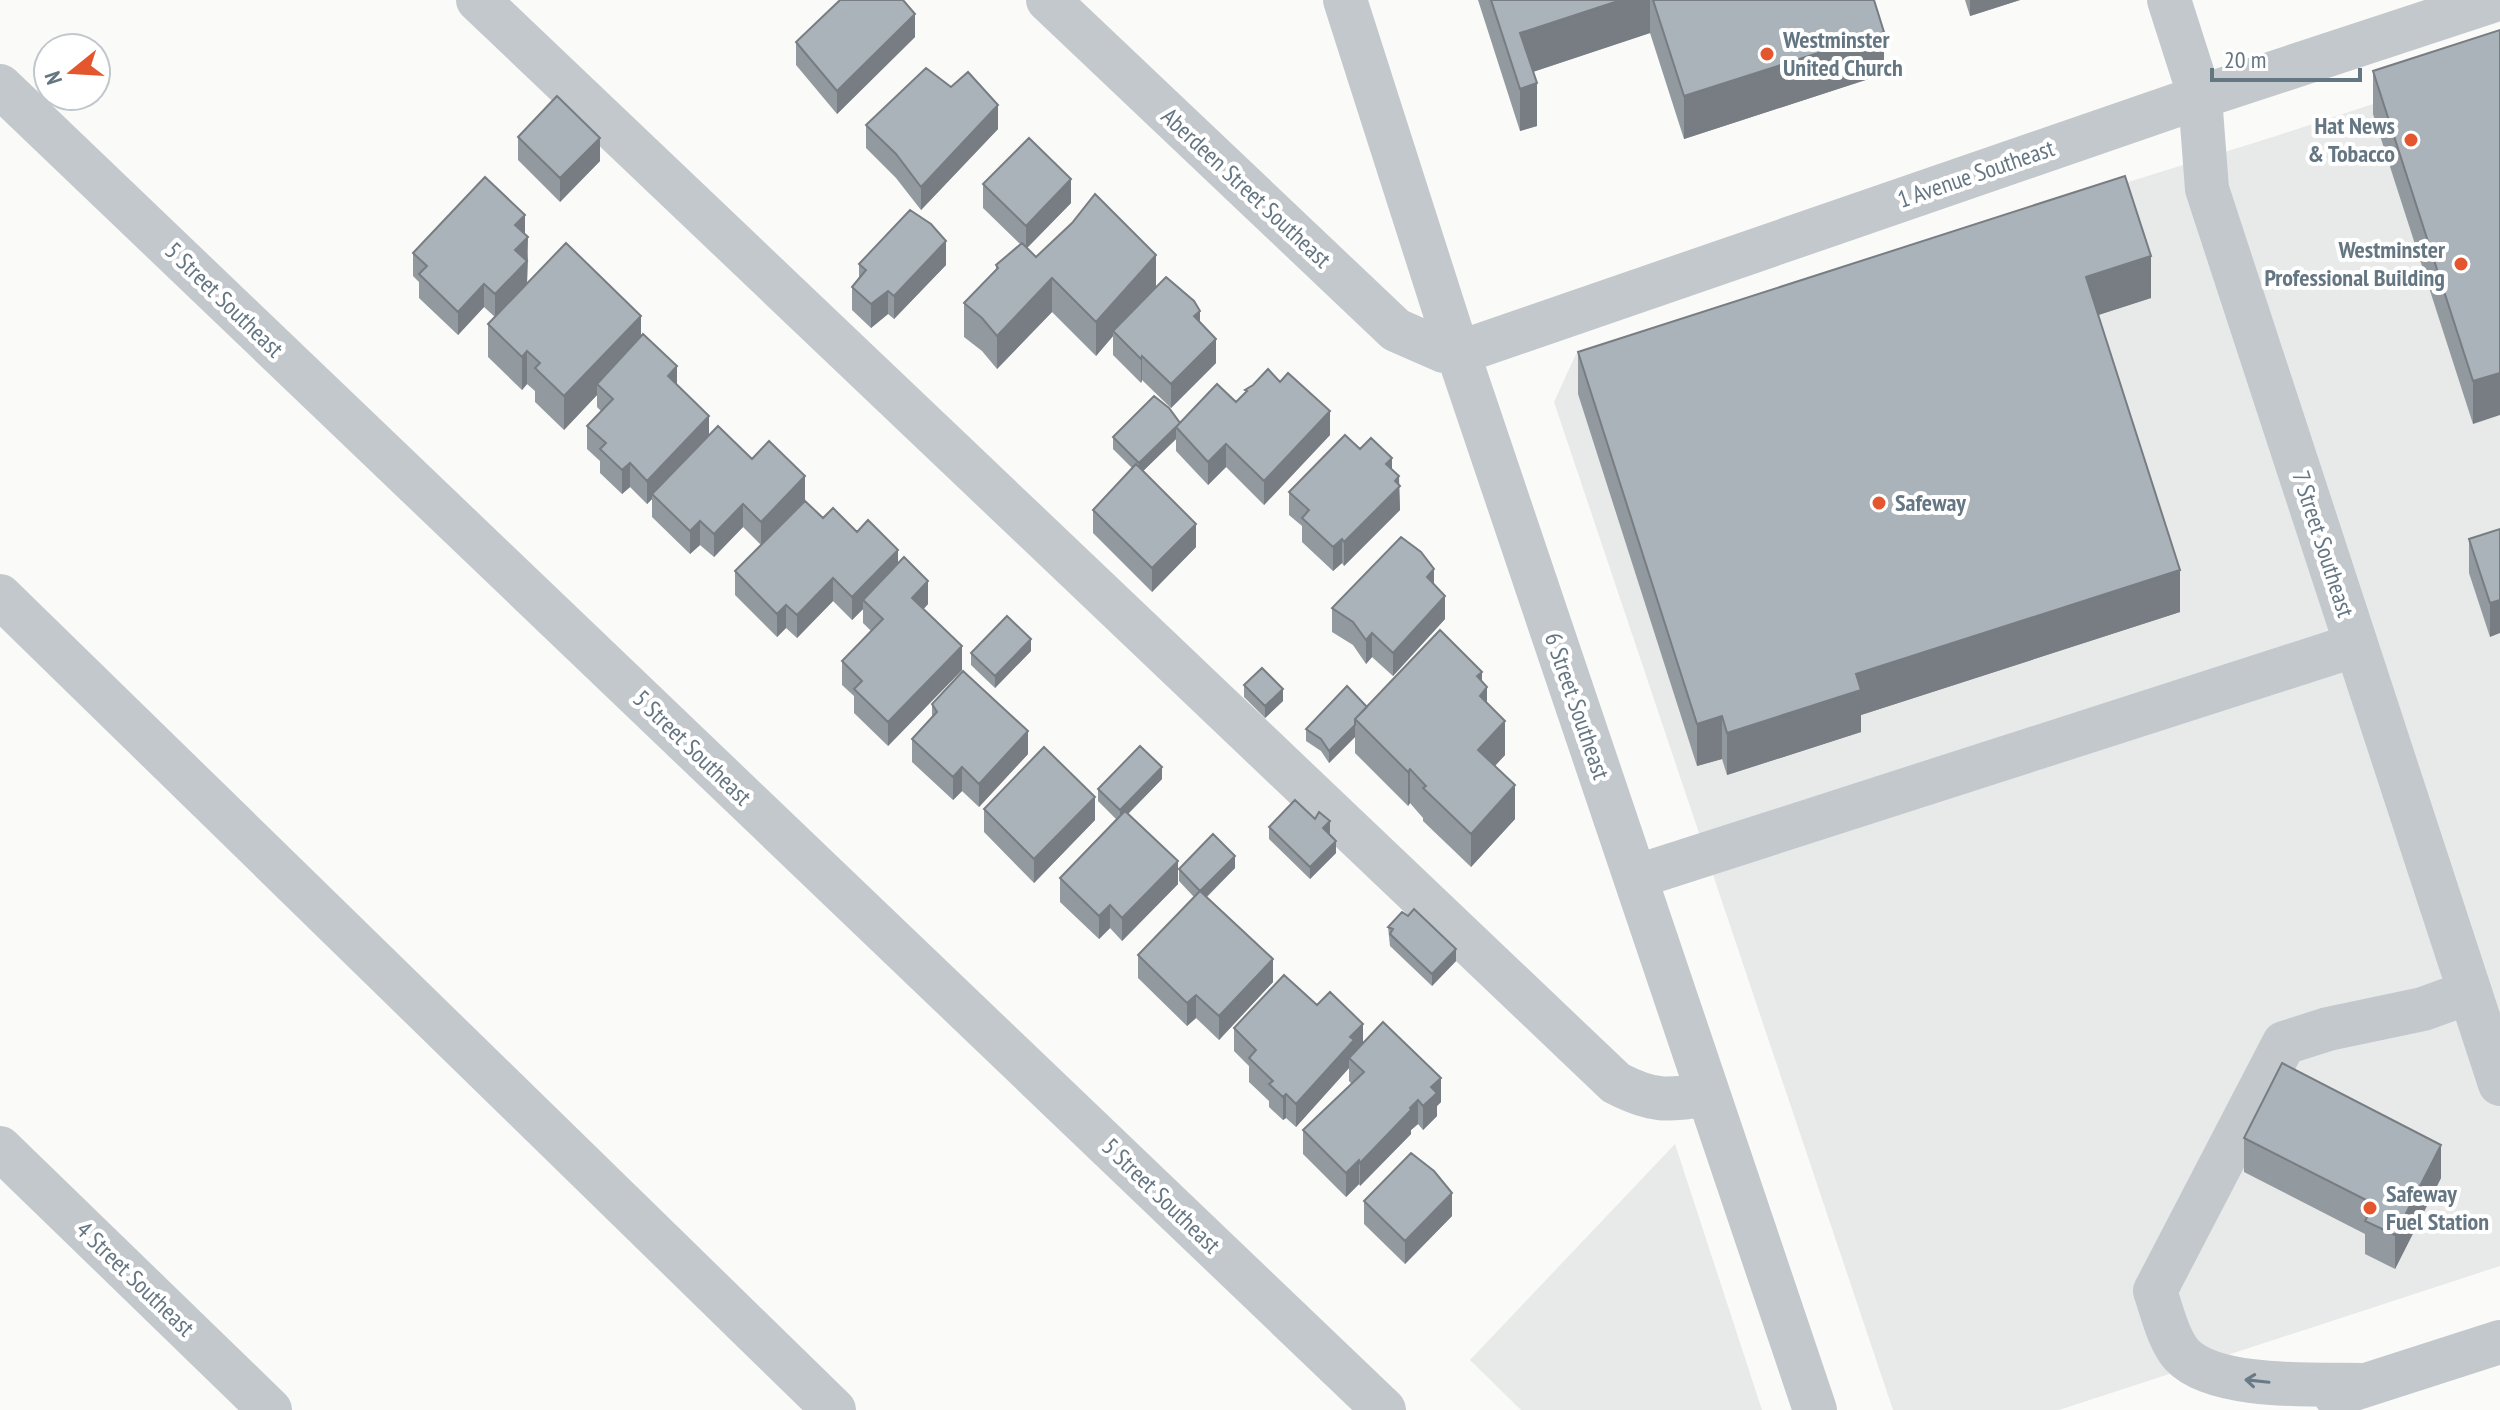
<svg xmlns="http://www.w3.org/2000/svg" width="2500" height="1410" font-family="'PT Sans Narrow',sans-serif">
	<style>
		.built { fill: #e8e9e9 }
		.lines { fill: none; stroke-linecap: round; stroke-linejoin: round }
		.minor { stroke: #c3c8cc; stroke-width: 44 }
		.wall { fill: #929a9f }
		.shaded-wall { fill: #777d82 }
		.building { fill: #aab3b9; stroke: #777d82; stroke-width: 2 }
		.oneway { stroke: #6a7a87 }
		.poi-dot { fill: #e4572e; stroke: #fff; stroke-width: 3 }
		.labels { text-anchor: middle; stroke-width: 8; stroke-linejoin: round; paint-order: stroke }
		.poi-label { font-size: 24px; font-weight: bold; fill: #657683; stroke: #fff; text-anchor: start }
		.street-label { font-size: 24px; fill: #657683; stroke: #fff }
	</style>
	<rect width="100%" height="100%" fill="#fafaf8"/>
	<path class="built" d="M2500,62V1266L2059,1410H1893L1554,402L1576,354L2276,136Z
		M1675,1144L1762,1410H1521L1470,1360Z"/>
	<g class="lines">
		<path class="minor" d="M478,0L1616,1083C1653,1102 1667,1101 1707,1094
			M1048,0L1396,330L1444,351L1458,353L2200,97L2495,0
			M1345,0L1458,353L1815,1410
			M2169,0L2200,97L2207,189L2500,1084
			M0,86L1384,1410
			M0,596L834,1410
			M1635,877L2356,645
			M0,1148L270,1410
			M2363,1385C2317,1384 2215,1390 2182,1355C2168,1339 2162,1311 2155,1291L2284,1043L2328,1029L2423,1009L2470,992
			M2335,1395L2500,1342"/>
	</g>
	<path class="wall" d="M1478,0H1874L1884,74L1684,139L1650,33L1533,72L1537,126L1520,131Z
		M1965,0H2020L1970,16Z
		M2500,30L2473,424L2373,114V71Z
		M915,37L837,114L796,65V42Z
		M866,125L998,129L921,210L896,178L866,148Z
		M518,137L600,161L560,202L518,160Z
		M983,184L1071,203L1027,248L1036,257L1156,288L1200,322L1216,363L1171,408L1142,380L1141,383L1113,355V336L1096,356L1052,312L997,369L982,351L964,337V303L996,270V265L1020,244L983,208Z
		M525,234L528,260L527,283L641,336L677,386L709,436L752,459L805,500L781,525L823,518L857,532L898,564L928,604L923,609L962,670L888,746L854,713V696L842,685V661L871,631L863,623V609L852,620L833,601L797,638L786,628L777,637L735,595V571L761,545L743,527L714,557L700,545L690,554L652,517V499L647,504L630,487L622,494L600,473V461L587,449V426L601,411L597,407V395L564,430L535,402V391L527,384L522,390L488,357V324L495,317L484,307L458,335L419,298V282L413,276V253Z
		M859,264L946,265L894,319L888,314L871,328L852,310V287L859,279Z
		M2151,298L2098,315L2180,612L1861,715V732L1727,775L1722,759L1697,766L1578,394V352Z
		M1245,390L1330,435L1264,505L1226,467L1208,485L1176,451V439L1143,471L1196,547L1152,592L1093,533V510L1132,468L1113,449V437L1180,423L1236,402L1245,393Z
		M1360,449L1392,470L1399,486L1400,510L1344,566L1342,563L1333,571L1302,542V526L1289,515V492Z
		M2500,529L2490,637L2469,573V539Z
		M1434,584L1445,619L1393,676L1372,657L1366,664L1353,645L1332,632V608Z
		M1031,651L995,688L971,665V653Z
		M1482,682L1487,703L1505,755L1495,766L1515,819L1471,867L1423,821V818L1410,803L1408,806L1355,753V737L1329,763L1321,751L1306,741V729L1367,707Z
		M1244,685L1283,701L1265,718L1244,697Z
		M932,704L1028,754L979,807L962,791L953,800L912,762V739L932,716Z
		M1162,779L1128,814L1178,884L1122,941L1110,928L1099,939L1060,902V878L1116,819L1098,801V789Z
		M984,809L1095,820L1034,883L984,832Z
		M1269,827L1330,833L1329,834L1336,853L1310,879L1269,839Z
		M1235,868L1207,897L1273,982L1219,1040L1196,1018L1187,1026L1138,978V955L1194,897L1179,881V869Z
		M1388,927L1456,961L1432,986L1390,946Z
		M1317,1005L1363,1043L1441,1102L1437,1106V1116L1423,1130L1418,1124L1411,1130V1134L1360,1186L1359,1184L1346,1197L1303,1154V1130L1352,1084L1349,1081V1068L1296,1127L1286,1118L1283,1120L1269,1107V1101L1249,1082V1066L1234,1051V1028Z
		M2244,1138L2441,1178L2395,1269L2365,1254V1234L2244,1172Z
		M1364,1201L1452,1216L1405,1264L1364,1224Z"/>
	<path class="shaded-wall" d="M1621,0H1650V33L1520,76V33Z
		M1970,0H2020L1970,16Z
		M915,14V37L837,114V91Z
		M1884,32V74L1684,139V96Z
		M1537,83V126L1520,131V89Z
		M998,105V129L921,210V187Z
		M600,138V161L560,202V178Z
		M1071,179V203L1026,249V226Z
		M525,215V239L515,225Z
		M528,237L527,284L495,317V294L515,250Z
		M946,241V265L894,319V296Z
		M1156,255V288L1113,331V336L1096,356V322Z
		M2151,256V298L2086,319V277Z
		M1052,278V312L997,369V336Z
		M484,284V307L458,335V312Z
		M888,291V314L871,328V304Z
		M1200,311V334L1194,316Z
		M641,316V350L597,384V395L564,430V396Z
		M1216,339V363L1171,408V384Z
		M527,351V384L522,390V357Z
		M1142,356V380L1141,383V359Z
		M677,366V390L668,376Z
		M2500,373V415L2473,424V381Z
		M1330,411V435L1264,505V481Z
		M709,416V439L652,494V499L647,504V481Z
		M1176,427V439L1139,475V463Z
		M1226,444V467L1208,485V462Z
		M1392,458V482L1386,464Z
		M630,463V487L622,494V470Z
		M805,476V500L761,546V522Z
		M1399,476L1400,510L1344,566V542Z
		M743,504V527L714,557V534Z
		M700,521V545L690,554V531Z
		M1196,524V547L1152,592V568Z
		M1342,539V563L1333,571V547Z
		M898,550V573L863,600V609L852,620V597Z
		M1434,569V593L1427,577Z
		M2180,570V612L1861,715V732L1727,775V733L1856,674Z
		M833,578V601L797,638V615Z
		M928,581V604L912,622V598Z
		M1445,596V619L1393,676V653Z
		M2500,600V633L2490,637V603Z
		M786,605V628L777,637V614Z
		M1372,633V657L1366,664V640Z
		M1031,639V651L995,688V676Z
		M962,646V670L888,746V722Z
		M1482,672V693L1487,687V721L1480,708L1477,676Z
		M1283,689V701L1265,718V706Z
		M1722,716V759L1697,766V724Z
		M1505,721V755L1478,784V750Z
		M1355,725V737L1329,763V751Z
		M1028,731V754L979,807V784Z
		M962,767V791L953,800V777Z
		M1162,767V779L1120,822V810Z
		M1410,769V803L1408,806V772Z
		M1515,785V819L1471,867V834Z
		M1095,797V820L1034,883V859Z
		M1330,821V833L1323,840V828Z
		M1336,841V853L1310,879V867Z
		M1235,856V868L1200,903V891Z
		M1178,861V884L1122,941V918Z
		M1110,905V928L1099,939V916Z
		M1456,949V961L1432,986V974Z
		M1273,959V982L1219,1040V1016Z
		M1196,995V1018L1187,1026V1003Z
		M1363,1024V1047L1350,1060L1349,1058V1068L1296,1127V1104L1350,1037Z
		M1441,1078V1102L1437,1106V1116L1423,1130V1106L1431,1087Z
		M1286,1094V1118L1283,1120V1097Z
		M1418,1100V1124L1411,1130V1134L1360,1186V1163L1410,1108Z
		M2441,1145V1178L2395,1269V1235Z
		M1359,1160V1184L1346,1197V1173Z
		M1452,1193V1216L1405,1264V1241Z"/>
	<path class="building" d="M840,0H903L915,14L837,91L796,42Z
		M1491,0H1621L1520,33L1537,83L1520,89Z
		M1653,0H1874L1884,32L1684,96Z
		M2500,30V373L2473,381L2373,71Z
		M926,68L951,87L968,72L998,105L921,187L896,154L866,125Z
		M557,96L600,138L560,178L518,137Z
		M1029,138L1071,179L1026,226L983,184Z
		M2125,176L2151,256L2086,277L2180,570L1856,674L1861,690L1727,733L1722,716L1697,724L1578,352Z
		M485,177L525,215L515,225L528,237L515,250L527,261L495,294L484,284L458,312L419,274L427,266L413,253Z
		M1095,194L1156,255L1096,322L1052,278L997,336L982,318L964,303L998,268L996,265L1022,243L1036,257L1072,223Z
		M910,210L931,224L946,241L894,296L888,291L871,304L852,287L866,270L859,264Z
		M566,243L641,316L564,396L535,368L540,363L527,351L522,357L488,324Z
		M1166,277L1194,301L1200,311L1194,316L1216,339L1171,384L1142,356L1141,359L1113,331Z
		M643,334L677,366L668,376L709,416L647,481L630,463L622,470L600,449L606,443L587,426L613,399L597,384Z
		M1268,369L1280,382L1288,373L1330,411L1264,481L1226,444L1208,462L1176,427L1217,384L1236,402L1247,391L1245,390L1253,385Z
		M1154,396L1169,408L1180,423L1139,463L1113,437Z
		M718,426L752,459L769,441L805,476L761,522L743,504L714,534L700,521L690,531L652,494Z
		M1345,435L1360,449L1371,438L1392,458L1386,464L1399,476L1395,481L1400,486L1344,542L1342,539L1333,547L1302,518L1309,510L1289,492Z
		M1136,464L1196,524L1152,568L1093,510Z
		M805,501L823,518L833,508L857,532L868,520L898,550L852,597L833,578L797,615L786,605L777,614L735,571Z
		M2500,529V600L2490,603L2469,539Z
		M1401,537L1421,552L1434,569L1427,577L1445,596L1393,653L1372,633L1366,640L1353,622L1332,608Z
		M904,557L928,581L912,598L962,646L888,722L854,689L862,681L842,661L883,619L863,600Z
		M1007,616L1031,639L995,676L971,653Z
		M1440,630L1482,672L1477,676L1487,687L1480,696L1505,721L1478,750L1515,785L1471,834L1423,788L1426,786L1410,769L1408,772L1355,719Z
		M1262,668L1283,689L1265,706L1244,685Z
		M963,671L1028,731L979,784L962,767L953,777L912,739L937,712L932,704Z
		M1347,686L1367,707L1355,719V725L1329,751L1321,739L1306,729Z
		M1140,746L1162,767L1120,810L1098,789Z
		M1044,747L1095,797L1034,859L984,809Z
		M1295,800L1315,819L1319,812L1330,821L1323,828L1336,841L1310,867L1269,827Z
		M1125,811L1178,861L1122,918L1110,905L1099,916L1060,878Z
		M1213,834L1235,856L1200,891L1179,869Z
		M1200,891L1273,959L1219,1016L1196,995L1187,1003L1138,955Z
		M1414,909L1456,949L1432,974L1390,934L1393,929L1388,927L1402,912L1408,916Z
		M1284,975L1317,1005L1330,992L1363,1024L1350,1037L1354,1040L1296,1104L1286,1094L1283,1097L1269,1084L1273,1081L1249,1058L1256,1050L1234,1028Z
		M1383,1022L1441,1078L1431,1087L1437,1093L1423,1106L1418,1100L1410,1108L1411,1110L1360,1163L1359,1160L1346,1173L1303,1130L1364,1072L1349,1058Z
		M2282,1063L2441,1145L2395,1235L2365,1221L2374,1204L2244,1138Z
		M1411,1153L1434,1171L1452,1193L1405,1241L1364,1201Z"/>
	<defs><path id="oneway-shaft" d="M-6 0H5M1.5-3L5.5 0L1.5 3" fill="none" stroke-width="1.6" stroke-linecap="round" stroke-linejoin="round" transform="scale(2)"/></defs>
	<use class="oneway" href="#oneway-shaft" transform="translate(2257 1381) rotate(-174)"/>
	<g class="poi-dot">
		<circle cx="1767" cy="54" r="8"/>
		<circle cx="2411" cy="140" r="8"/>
		<circle cx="2461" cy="264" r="8"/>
		<circle cx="1879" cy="503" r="8"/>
		<circle cx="2370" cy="1208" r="8"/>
	</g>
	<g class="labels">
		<g class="poi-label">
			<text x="1783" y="48">Westminster<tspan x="1783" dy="28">United Church</tspan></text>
			<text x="2395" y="134" text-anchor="end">Hat News<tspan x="2395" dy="28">&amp; Tobacco</tspan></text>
			<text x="2445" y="258" text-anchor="end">Westminster<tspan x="2445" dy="28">Professional Building</tspan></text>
			<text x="1895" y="511">Safeway</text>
			<text x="2386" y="1202">Safeway<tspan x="2386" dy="28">Fuel Station</tspan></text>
		</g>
		<g class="street-label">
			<text transform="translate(1976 174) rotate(-19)" y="8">1 Avenue Southeast</text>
			<text transform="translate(1246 188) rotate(43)" y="8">Aberdeen Street Southeast</text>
			<text transform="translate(224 300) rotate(44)" y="8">5 Street Southeast</text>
			<text transform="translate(2323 544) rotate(72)" y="8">7 Street Southeast</text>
			<text transform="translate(1577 706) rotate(71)" y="8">6 Street Southeast</text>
			<text transform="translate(692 748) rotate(44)" y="8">5 Street Southeast</text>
			<text transform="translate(1161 1196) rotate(44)" y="8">5 Street Southeast</text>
			<text transform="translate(135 1279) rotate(44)" y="8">4 Street Southeast</text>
		</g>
	</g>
	<g transform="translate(72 72) rotate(252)"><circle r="38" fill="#ffffff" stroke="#c1c8cd" stroke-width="2"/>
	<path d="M0-6L14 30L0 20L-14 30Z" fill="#e4572e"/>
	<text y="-12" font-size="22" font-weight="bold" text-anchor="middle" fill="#657683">N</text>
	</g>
	<path d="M2212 68v12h148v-12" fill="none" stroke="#657683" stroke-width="4"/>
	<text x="2224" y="68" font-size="24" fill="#657683" stroke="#ffffff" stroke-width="6" paint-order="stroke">20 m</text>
</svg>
